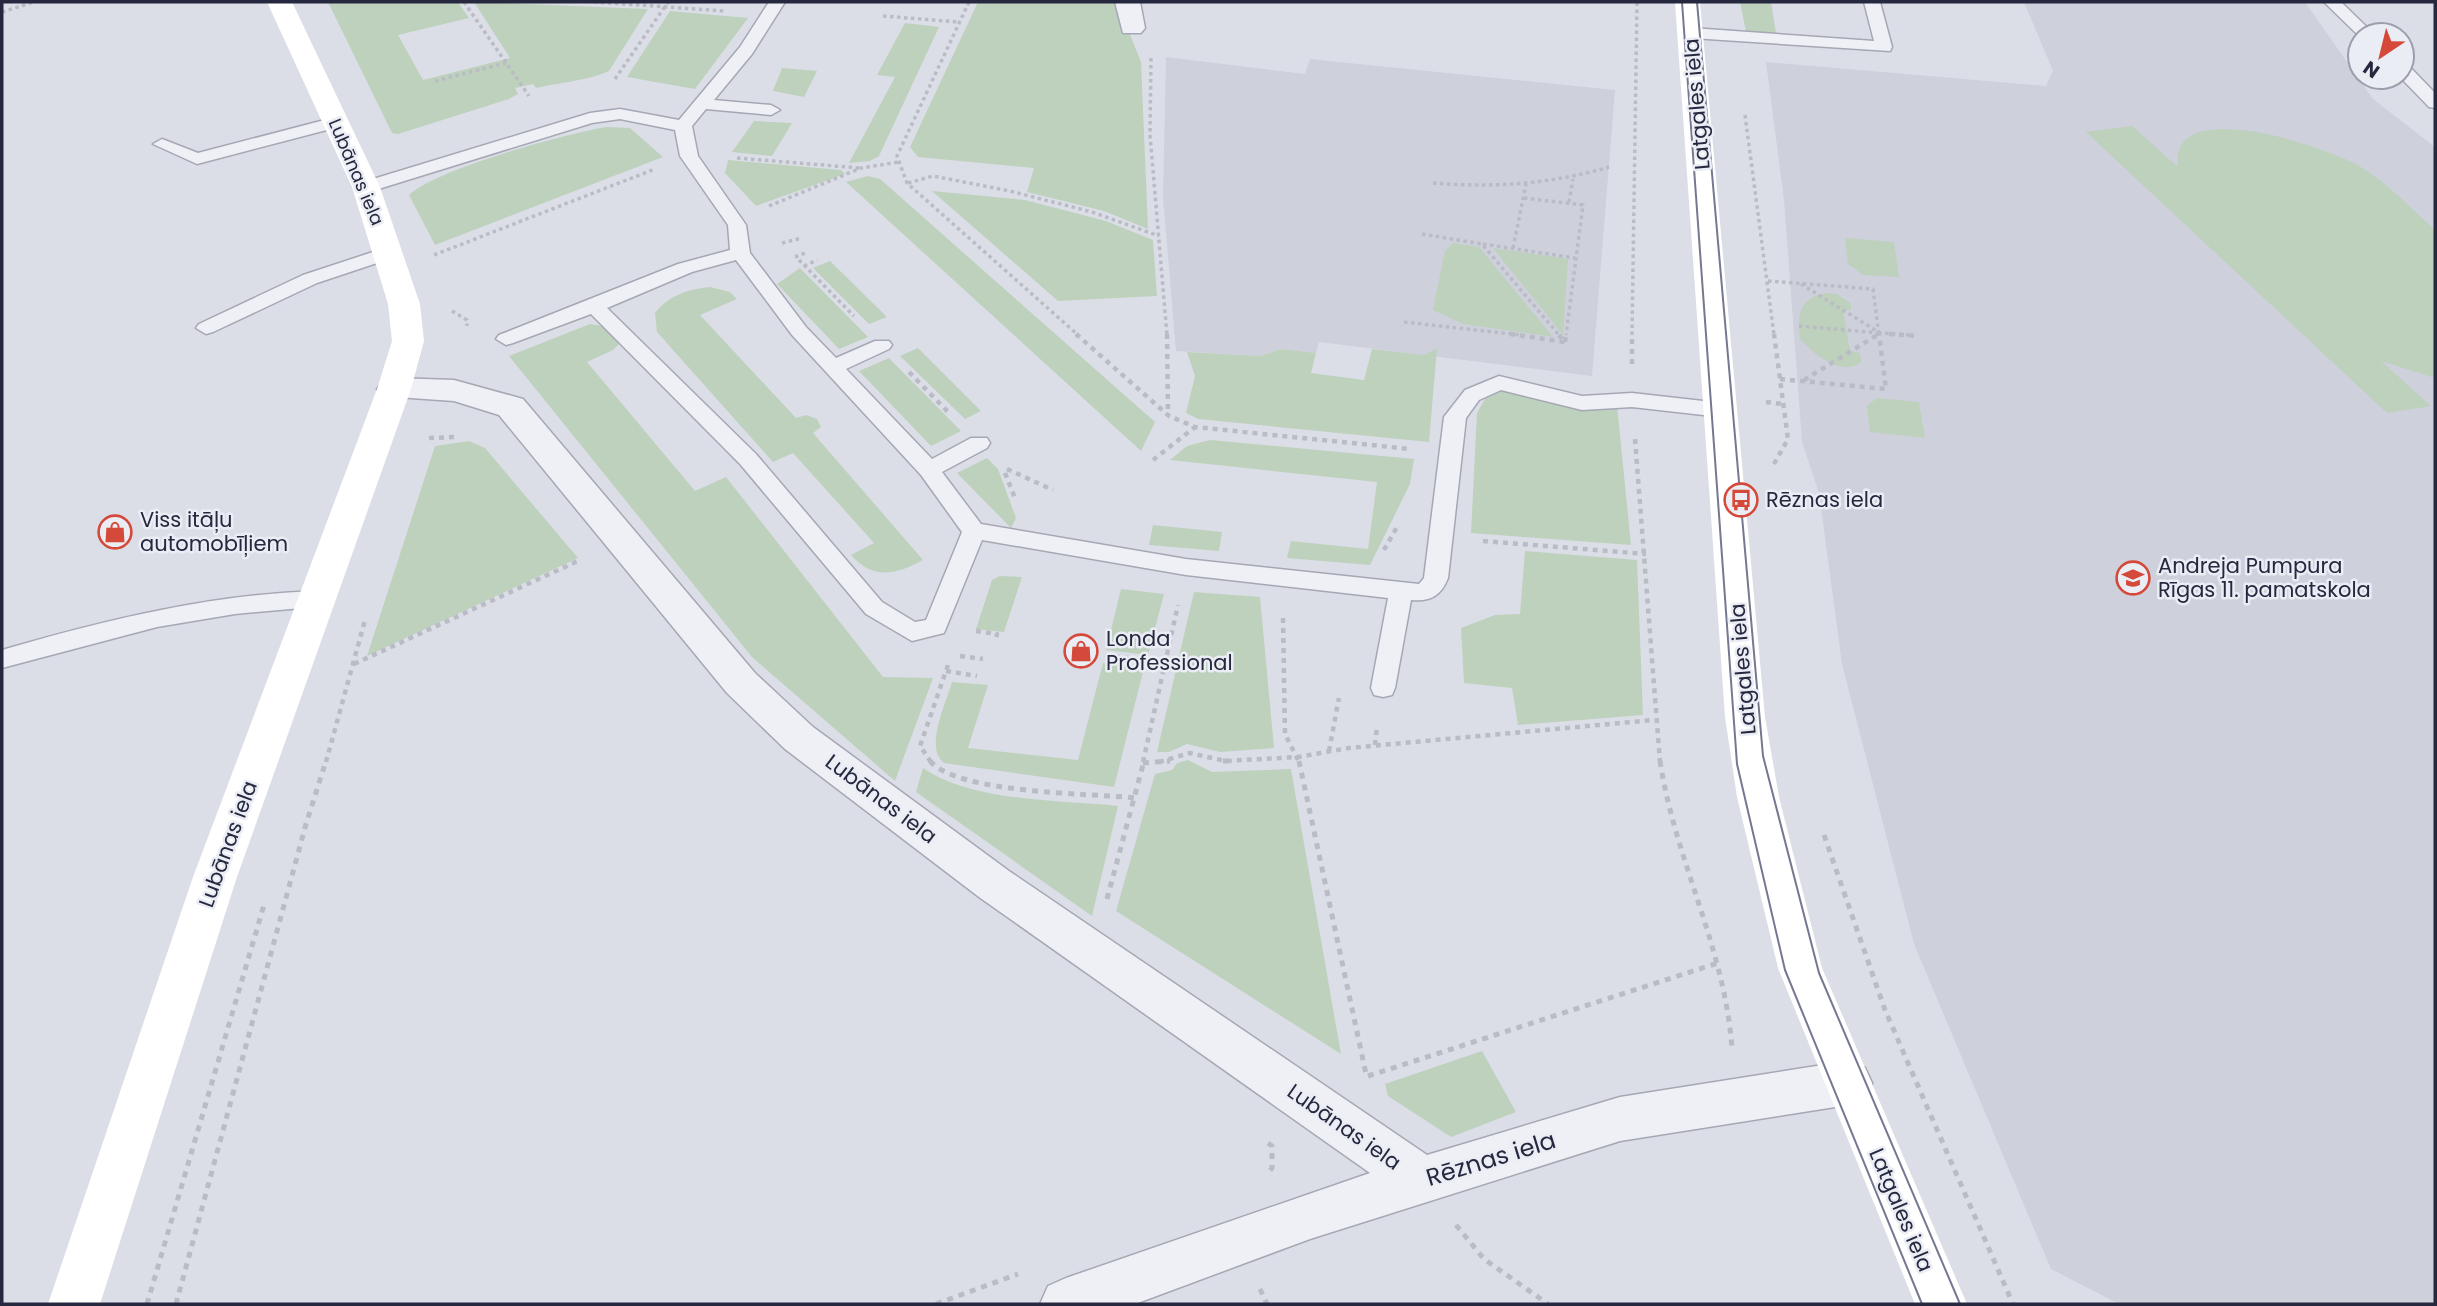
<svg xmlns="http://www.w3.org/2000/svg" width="2437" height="1306" font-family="Poppins,sans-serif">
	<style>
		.built { fill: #ced0dc }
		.green { fill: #bdd1bd }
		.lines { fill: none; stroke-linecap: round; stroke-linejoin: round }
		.lane-casing { stroke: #a5a7b4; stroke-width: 3 }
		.street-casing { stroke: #a5a7b4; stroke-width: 3 }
		.path-far2 { stroke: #babcc5; stroke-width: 3.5; stroke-dasharray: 3.5 3.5; stroke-linecap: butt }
		.path-far1 { stroke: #babcc5; stroke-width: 4.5; stroke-dasharray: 5 5; stroke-linecap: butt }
		.path { stroke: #babcc5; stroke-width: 5; stroke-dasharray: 6 6; stroke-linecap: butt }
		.lane { fill: #eff0f5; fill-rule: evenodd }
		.street { fill: #eff0f5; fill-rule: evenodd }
		.secondary { fill: #fff; fill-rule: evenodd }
		.tram { stroke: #757891; stroke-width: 2 }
		.labels { text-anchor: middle; stroke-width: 5; stroke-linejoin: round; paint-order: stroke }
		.far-street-label { font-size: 18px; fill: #25283e; stroke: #ebedf5 }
		.street-label { font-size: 21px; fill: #25283e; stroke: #ebedf5 }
		.poi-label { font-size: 21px; fill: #25283e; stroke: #ebedf5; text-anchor: start }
		.near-street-label { font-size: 24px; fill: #25283e; stroke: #ebedf5 }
	</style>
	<rect width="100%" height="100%" fill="#dcdee7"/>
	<path class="built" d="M2024,2H2305L2373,99L2435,147V1304H2119L2051,1269L1914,944L1842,664L1819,493L1802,442L1784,200L1766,62L2046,86L2053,71Z
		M1166,57L1305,74L1310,59L1615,90L1592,376L1319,342L1316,353L1280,349L1261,356L1176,351L1163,198Z"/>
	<path class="green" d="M328,2H458L469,18L398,35L423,80L510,58L474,2L648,9L609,71C591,80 557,83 536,88L533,84L515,88L518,94L509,99L398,134L392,133Z
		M978,2H1117L1141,62L1148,229L1104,211L1027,192L1034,168L918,157L910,147Z
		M1740,2H1771L1776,33L1746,32Z
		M670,11L748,18L695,89L627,77Z
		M905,23L939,27L879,156L870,161L849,163L895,77L877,75Z
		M782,68L817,71L804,97L773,91Z
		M754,121L792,123L772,156L732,152Z
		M2132,126L2178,167C2168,92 2330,148 2361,167C2388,184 2412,209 2435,230V378L2381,361L2431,406L2387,413L2086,132Z
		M606,127L630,128L663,157L435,245L409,195C436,169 565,134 606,127Z
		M728,160L841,170L845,174L756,206L725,173Z
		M868,176L880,179L1155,422L1141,451L846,182Z
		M932,191L1025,200L1106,221L1153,240L1157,296L1058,301Z
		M1845,238L1894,242L1899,277L1863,275L1848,264Z
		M1453,243L1479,247L1553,337L1463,324L1433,310L1445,251Z
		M1493,248L1568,259L1563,335Z
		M830,261L887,317L869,324L813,268Z
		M800,268L868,337L839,349L777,284Z
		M710,287L730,292L737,299L700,315L796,418L806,415L817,419L821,427L813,433L923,560C896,575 873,580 851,555L874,543L793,453L773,462L657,332L655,313C668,296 688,289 710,287Z
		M1826,293L1837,294L1851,304V310H1843L1850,351L1860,353L1861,362C1843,378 1812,353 1800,339C1798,314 1798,299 1826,293Z
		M590,324L602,326L619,344L613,350L587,362L695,491L726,477L883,677L933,678L895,781L752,657L509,356Z
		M918,348L981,411L965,419L900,356Z
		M1437,348L1429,442L1198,419L1186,413L1195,376L1187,352L1261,356L1280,349L1316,353L1311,373L1364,380L1372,349L1425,355Z
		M889,358L961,431L931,446L859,371Z
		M1501,388L1617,405L1631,545L1471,533L1477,413L1486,397Z
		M1877,398L1919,402L1925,438L1870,432L1867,406Z
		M1210,440L1414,459L1410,484L1370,565L1287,558L1291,541L1368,549L1377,482L1170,460L1187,446Z
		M469,441L485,448L578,558L367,656L435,446Z
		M987,458L998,469L1016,518L1011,528L957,473Z
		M1153,525L1222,532L1219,551L1149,545Z
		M1525,551L1637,560L1643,715L1518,725L1512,688L1464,683L1461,628L1495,615L1520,614Z
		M1000,576L1022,577L1004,632L976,629L992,580Z
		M1121,589L1164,594L1148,655L1106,650Z
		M1194,592L1260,597L1274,748L1220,752L1187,744L1169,752H1157Z
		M1103,663L1144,668L1114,787L944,763C924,748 946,703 952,682L988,685L968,748L1078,760Z
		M1188,760L1212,772L1291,769L1341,1054L1116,911L1155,774L1172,770L1177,763Z
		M923,768C972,802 1060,800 1118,806L1092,916L916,792Z
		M1482,1051L1516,1112L1451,1137L1388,1096L1385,1084Z"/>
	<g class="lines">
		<defs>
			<path id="lane" d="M769,2H785L752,54L714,100L771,105L780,110L771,115L706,109L692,126L698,156L746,225L750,253L806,327L836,358L875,341H889L892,345L889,349L846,369L932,459L971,438H987L990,443L987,448L942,472L981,524L1186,559L1419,584L1424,578L1444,417L1465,390L1499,376L1582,396L1632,393L1721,403L1732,410L1721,417L1632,407L1582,410L1501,390L1479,400L1466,418L1448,578C1441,596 1430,602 1411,600L1395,688L1392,695L1383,697L1374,695L1371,688L1388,598L1186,575L982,540L944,633L912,641L866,614L740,464L591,314L513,343L506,345L496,339L499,335L678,264L730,250L728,225L680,156L675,130L620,119L592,123L372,191H360L357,187L360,183L590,113L620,109L679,120L740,47ZM736,260L792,335L921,475L962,532L926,620L915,622L882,602L756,454L607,308L692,272Z
				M1864,2H1880L1892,47L1890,51L1692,38L1684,33L1692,28L1874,41Z
				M2324,2H2341L2375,35L2360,37Z
				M2402,64L2408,65L2435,93V108L2429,107L2400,77Z
				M336,117L342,118L345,122L342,126L197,164L153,144L162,139L198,153Z
				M388,247L395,249L398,253L395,257L317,283L213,332L206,334L196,328L199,324L303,275Z
				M316,591L324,594L328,600L324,606L235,614L157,627L2,668V650C106,620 208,595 316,591Z"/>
			<path id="street" d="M1115,2H1140L1145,28L1141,33H1123Z
				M394,378L454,380L523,399L755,673L813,727L1009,871L1427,1155L1620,1097L1848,1061L1865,1068L1872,1083L1865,1098L1848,1105L1620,1141L1310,1239L1135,1304H1040L1048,1286L1066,1278L1370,1173L979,897L785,749L727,693L499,415L454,401L382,396L377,389L382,382Z"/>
		</defs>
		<use href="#lane" class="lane-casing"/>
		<use href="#street" class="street-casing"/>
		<path class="path-far2" d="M464,2L529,96
			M594,2L725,11
			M969,2L897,156L907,183L1078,335
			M2,12L34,2
			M883,16L959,22
			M1151,58L1150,135L1167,335
			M615,79L668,2
			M435,81L506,63
			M1745,115L1774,335
			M737,158L860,168
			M908,183L933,176L1010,191L1092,212L1159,236
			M1433,183C1493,188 1551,184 1609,167
			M1524,198L1583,205L1566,335
			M1569,202L1573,179
			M769,206L861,168L899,162
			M1422,234L1482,244L1559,335
			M782,243L802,238
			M1483,244L1575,258
			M1513,248L1526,184
			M434,255L655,169
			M795,257L808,252
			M799,260L854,316
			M804,266L817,260
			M1768,281L1873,289L1879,335
			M1801,284L1880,333L1911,335
			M452,311L467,320V326
			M1404,322L1521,335
			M1799,326L1880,333L1876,335
			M1632,335L1637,2"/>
		<path class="path-far1" d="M1076,334L1169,416L1195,427L1410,449
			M1167,334L1168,415
			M1510,334L1565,342L1558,334
			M1889,334L1918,336
			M1565,342L1566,334
			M1632,364V334
			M909,372L950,414
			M1780,379L1886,389L1879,334
			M1804,380L1879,334
			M1766,402L1783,404
			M429,438L456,437
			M1635,439L1660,762
			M1153,460L1195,427
			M1774,464L1788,439L1774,334
			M1007,469L1053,490
			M1005,473L1015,498
			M1483,541L1646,554
			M1384,550L1397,527
			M1283,618L1285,734L1299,762
			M976,631L997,634L996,637
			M1105,655L1167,663
			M960,656L983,659
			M354,664L580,560
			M946,671L977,676
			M1375,745L1377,727
			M1329,751L1339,698
			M326,762L365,620
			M931,762L920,746L948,665
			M1143,762L1178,605
			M1159,762L1190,753L1225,761L1298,757L1349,748L1653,720"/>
		<path class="path" d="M930,761C959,794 1089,793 1135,798
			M1223,761H1233
			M1299,761L1366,1074
			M1660,761C1675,860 1725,948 1732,1049
			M1143,763L1170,761
			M1824,835L1885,1010L2013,1304
			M1107,899L1144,761
			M1368,1076L1718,963
			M1268,1143L1272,1146V1168L1268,1173
			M1456,1225L1484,1259L1548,1304
			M1260,1289L1267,1304
			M147,1304L264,905
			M176,1304L306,824L326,761
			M936,1304L1018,1274"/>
		<use href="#lane" class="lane"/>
		<use href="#street" class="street"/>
		<path class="secondary" d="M267,2H292L380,187L420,304L424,341L411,389L237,877L100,1304H48L193,877L377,389L392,341L388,304L352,187Z
			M1675,2H1700L1765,717L1779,797L1822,968L1967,1304H1915L1778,968L1737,797L1725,717Z"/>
		<path class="tram" d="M1682,2L1737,764L1785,970L1922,1304
			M1697,2L1763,756L1819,973L1960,1304"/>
	</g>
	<defs>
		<symbol id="bus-ring" viewBox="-11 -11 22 22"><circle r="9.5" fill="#ebedf5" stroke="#d44939" stroke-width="1.5"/><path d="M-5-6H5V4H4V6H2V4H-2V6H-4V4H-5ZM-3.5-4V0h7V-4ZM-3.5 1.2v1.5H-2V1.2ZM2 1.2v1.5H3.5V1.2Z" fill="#d44939"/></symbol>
		<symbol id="shop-ring" viewBox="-11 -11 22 22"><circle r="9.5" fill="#ebedf5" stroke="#d44939" stroke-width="1.5"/><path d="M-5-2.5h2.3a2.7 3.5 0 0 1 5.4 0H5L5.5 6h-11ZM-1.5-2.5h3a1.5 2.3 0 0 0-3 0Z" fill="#d44939"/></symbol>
		<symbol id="school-ring" viewBox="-11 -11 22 22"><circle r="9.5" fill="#ebedf5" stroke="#d44939" stroke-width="1.5"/><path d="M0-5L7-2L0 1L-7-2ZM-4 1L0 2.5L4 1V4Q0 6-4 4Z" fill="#d44939"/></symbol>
	</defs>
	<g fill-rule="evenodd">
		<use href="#bus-ring" x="1722" y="481" width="38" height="38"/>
		<use href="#shop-ring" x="96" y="513" width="38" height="38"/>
		<use href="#school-ring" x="2114" y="559" width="38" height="38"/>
		<use href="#shop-ring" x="1062" y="632" width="38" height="38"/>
	</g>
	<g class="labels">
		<g class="far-street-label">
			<text transform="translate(356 172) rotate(67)" y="6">Lubānas iela</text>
		</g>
		<g class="street-label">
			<text transform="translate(1697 104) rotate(-95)" y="7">Latgales iela</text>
			<text transform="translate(1743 669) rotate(-95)" y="7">Latgales iela</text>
			<text transform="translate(881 799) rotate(37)" y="7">Lubānas iela</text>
			<text transform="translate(228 844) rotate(-70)" y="7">Lubānas iela</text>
			<text transform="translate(1344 1127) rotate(35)" y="7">Lubānas iela</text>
			<text transform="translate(1901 1210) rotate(67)" y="7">Latgales iela</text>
		</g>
		<g class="poi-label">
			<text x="1766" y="507">Rēznas iela</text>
			<text x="140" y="527">Viss itāļu<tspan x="140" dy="24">automobīļiem</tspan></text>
			<text x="2158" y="573">Andreja Pumpura<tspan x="2158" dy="24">Rīgas 11. pamatskola</tspan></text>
			<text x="1106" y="646">Londa<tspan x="1106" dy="24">Professional</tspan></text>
		</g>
		<g class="near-street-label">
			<text transform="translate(1491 1159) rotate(-17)" y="8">Rēznas iela</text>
		</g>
	</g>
	<rect width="2437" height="1306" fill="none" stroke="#25283e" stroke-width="7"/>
	<g transform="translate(2381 56) rotate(215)"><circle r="33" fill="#ebedf5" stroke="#9c9eac" stroke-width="2"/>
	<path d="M0-5L12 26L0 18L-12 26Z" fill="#d44939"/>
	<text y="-10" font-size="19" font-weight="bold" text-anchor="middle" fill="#25283e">N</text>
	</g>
</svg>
